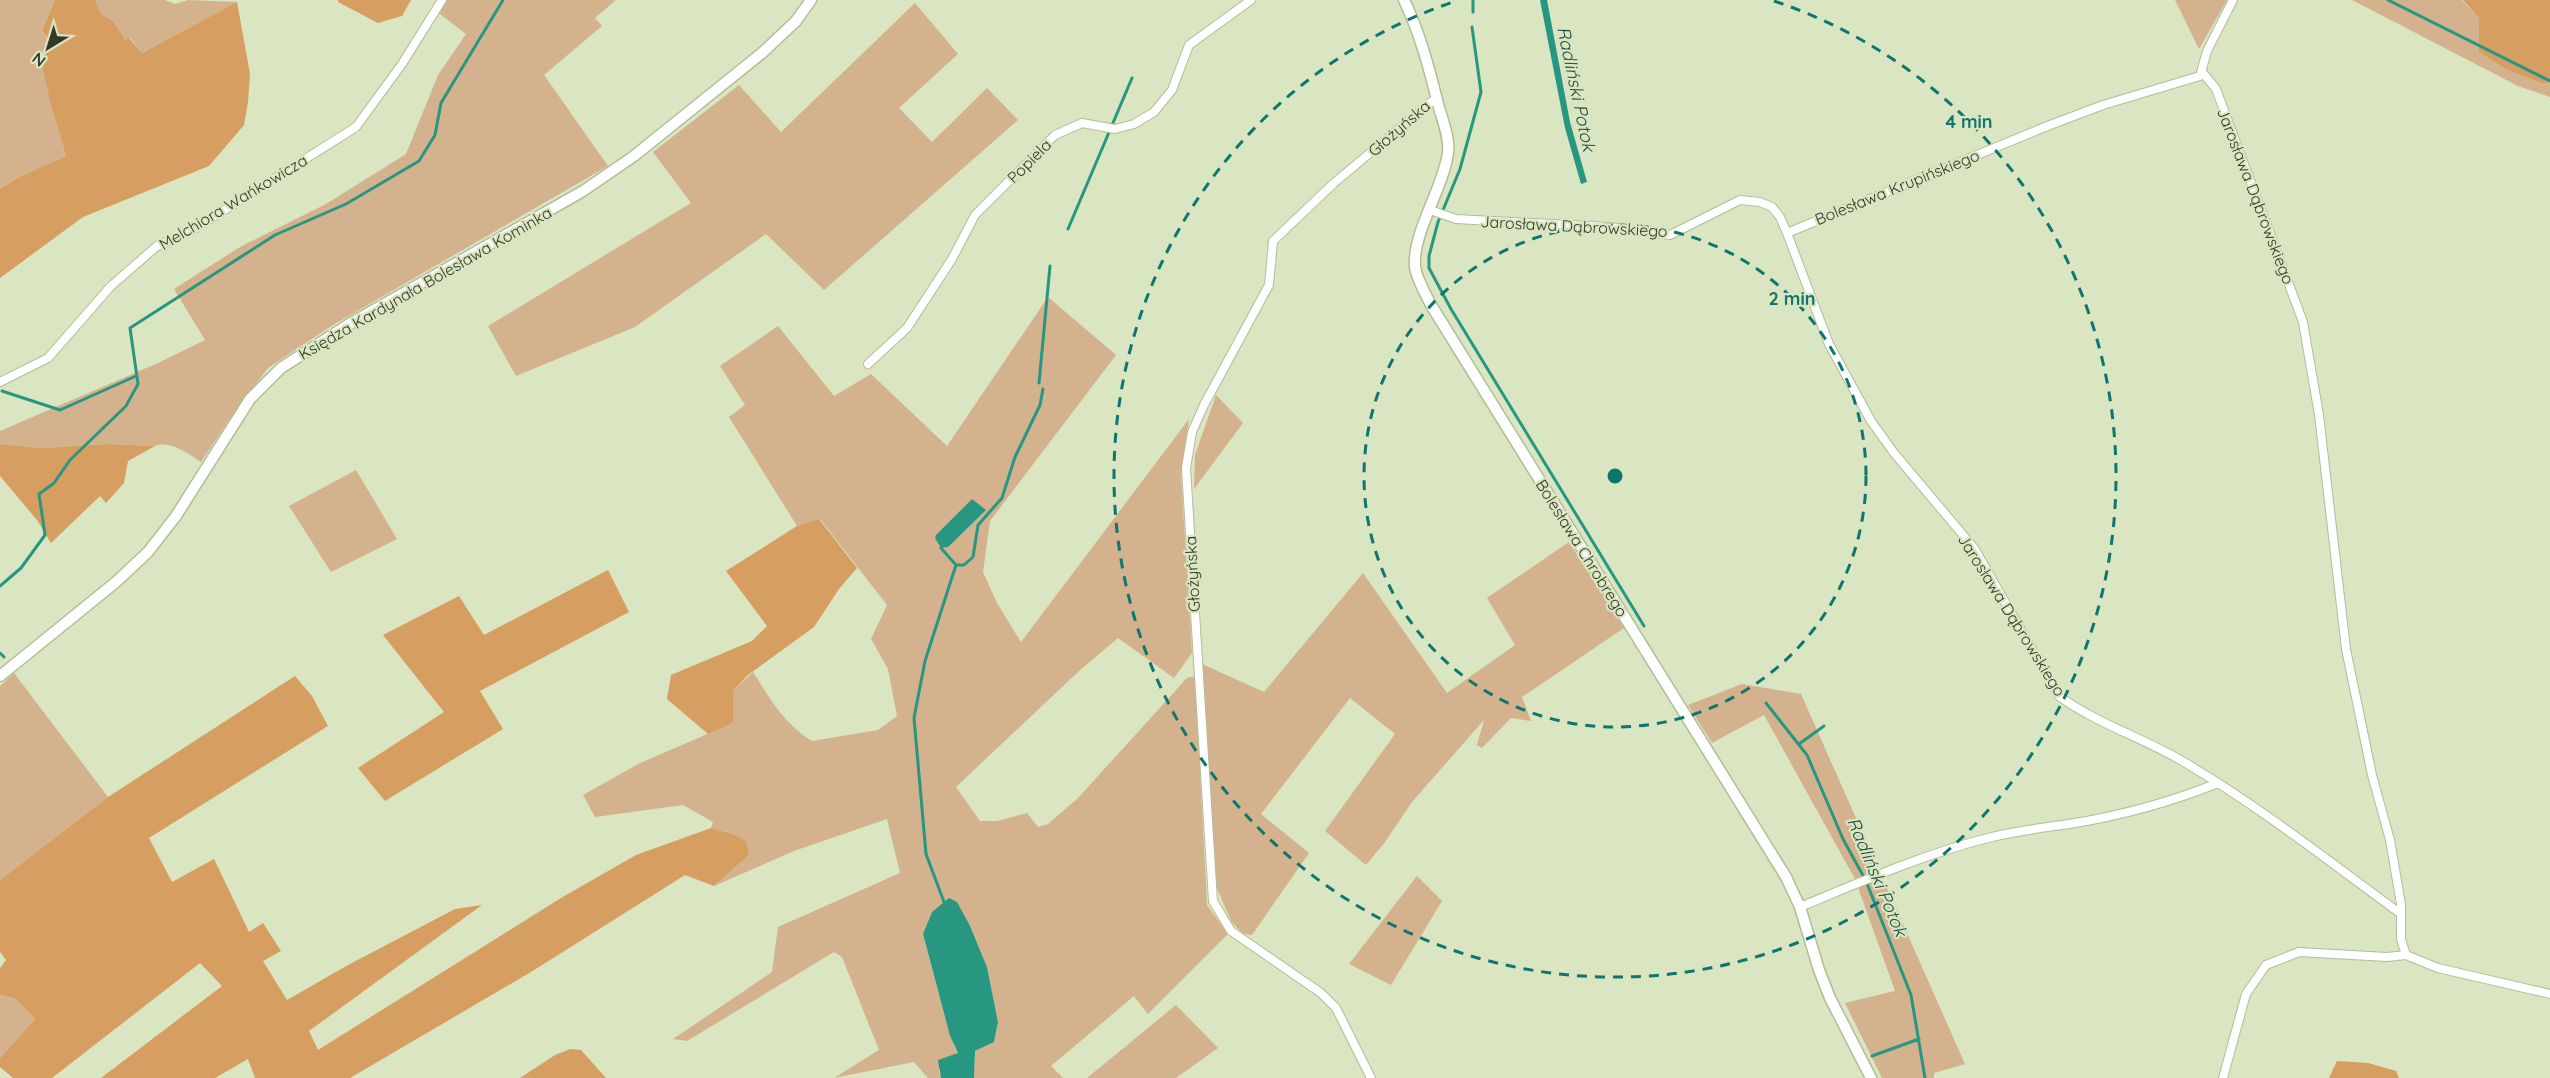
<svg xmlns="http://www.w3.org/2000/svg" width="2550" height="1078" font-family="Quicksand,sans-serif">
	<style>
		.green { fill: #d4b28e }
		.forest { fill: #d69e60 }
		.water { fill: #279781 }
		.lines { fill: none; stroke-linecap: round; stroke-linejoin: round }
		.stream { stroke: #279781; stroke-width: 3 }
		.minor-casing { stroke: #b1bd99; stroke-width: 10 }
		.tertiary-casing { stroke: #b1bd99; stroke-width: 13 }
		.minor { stroke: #fff; stroke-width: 8 }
		.tertiary { stroke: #fff; stroke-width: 10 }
		.ring { fill: none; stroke: #0f766e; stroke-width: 3; stroke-dasharray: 10 8 }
		.labels { text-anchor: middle; stroke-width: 4.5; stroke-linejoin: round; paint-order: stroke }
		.street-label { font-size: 16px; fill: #34392a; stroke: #dae5c1 }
		.water-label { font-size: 18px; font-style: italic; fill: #204d42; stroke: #dae5c1 }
		.centre { fill: #0f766e; stroke: #dae5c1; stroke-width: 3 }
		.ring-label { font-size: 18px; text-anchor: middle; font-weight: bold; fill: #0f766e; stroke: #dae5c1; stroke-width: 4.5; stroke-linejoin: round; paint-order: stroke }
	</style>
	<rect width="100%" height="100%" fill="#dae5c1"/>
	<path class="green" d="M0,0H55L42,30L51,45L43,63L50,102L66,156L19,177L0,189Z
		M95,0H165L175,4L188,0L237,2L142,53L130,38L125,41L113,21L101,14Z
		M444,0H616L595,18L602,26L544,75L608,166L333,325L268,368L229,420L201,462C189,454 170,440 155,446L108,444L42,448L0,444V431L158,363L205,340L174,289L240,247L326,204L406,154L438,75L466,34L440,14Z
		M2175,0H2227L2199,49Z
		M2352,0H2462L2479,18V52L2507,70L2544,84L2550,82V97L2518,86Z
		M915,3L958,54L899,108L932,142L987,88L1018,120L824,290L766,234L635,327L516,376L488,326L691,203L653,152L739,85L781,132Z
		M1048,297L1116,355L990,521L983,572L997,603L1021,642L1189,419L1181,474L1192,653L1174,678L1118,638L1079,671L956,787L980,821H997L1027,813L1038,827L1048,824L1078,798L1187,678L1195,676L1207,905L1228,934L1148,1014L1134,996L1051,1066L1063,1078H974L975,1051L994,1042L998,1022L987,967L970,926L932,912L923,935L950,1036L958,1054L939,1071L941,1078H928L914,1062L834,1078L879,1050L842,957L834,952L687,1041L673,1039L772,972L778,927L900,873L887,819L794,851L714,886L749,855L730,833L711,828L713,822L683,805L595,817L583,795L640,763L733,723V691L753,672C771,700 783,722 812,741L878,730L897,716L888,669L871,639L887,605L820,519L797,526L729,417L745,405L720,366L778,326L834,396L871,374L947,446Z
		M1216,395L1243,423L1194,489L1195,455Z
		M356,470L397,539L331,572L289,506Z
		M1569,542L1624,628L1522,697L1531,721L1511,718L1482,748L1477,745L1484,720L1412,802L1385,842L1366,865L1325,831L1395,734L1350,698L1261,814L1309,853L1252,935L1243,934L1231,921L1216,886L1202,664L1264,692L1363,573L1447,693L1515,645L1487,598Z
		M14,673L108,797L0,880V686Z
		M1742,684L1801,694L1965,1064L1934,1073V1078H1882L1845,1003L1895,991L1855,879L1764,715L1712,743L1688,705Z
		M1417,876L1442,901L1391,985L1349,964Z
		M0,995L14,998L35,1019L0,1058Z
		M1176,1005L1218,1048L1176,1078H1087Z"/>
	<path class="forest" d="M55,0H95L101,14L113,21L125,40L129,38L142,53L237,2L250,74L248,102L244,125L209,166L83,217L0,278V189L19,177L66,156L50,102L42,63L51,44L42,30Z
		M338,0H411L402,16L378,23L338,2Z
		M2463,0H2550V82L2544,84L2507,70L2479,52V18Z
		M0,444L42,448L108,444L155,446L128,461L124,483L106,503L100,496L51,543L37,520L0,476Z
		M819,519L857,568L839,589L814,627L748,675L733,691V723L708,734L667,699L671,675L752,641L767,626L726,571L797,526Z
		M608,570L629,612L480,691L503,729L385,801L358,768L444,712L383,635L459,596L484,635Z
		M295,676L312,696L328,726L149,838L172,882L214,859L249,932L263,923L281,951L263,961L287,1000L348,965L455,909L482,905L309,1031L318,1050L561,898L636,855L711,828L730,833L746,841L749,855L714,886L685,875L531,972L350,1078H255L248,1059L215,1078H101L222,986L200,963L52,1078H13L0,1067V1058L35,1019L14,998L0,995V968L6,960L0,952V880L108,797Z
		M570,1049L581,1050L606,1078H520L555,1055Z
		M2337,1061L2368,1063L2396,1071L2399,1078H2329Z"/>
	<path class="water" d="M1540,0H1547L1570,122L1587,182L1581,184L1565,128Z
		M972,499L986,510L948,547L941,548L935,538L936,535Z
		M949,898L957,902L970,926L987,967L998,1022L994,1042L975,1051L974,1078H941L938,1060L958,1053L950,1036L923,934L932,912Z"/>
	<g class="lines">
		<path class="stream" d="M2388,0L2550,81
			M1473,12V0
			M1472,27L1481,92L1460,169L1438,222L1429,256V268L1451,309L1644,626
			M1068,229L1132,78
			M1039,383L1050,266
			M2,391L60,410L136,376
			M941,548L956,565
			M0,586L21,568L45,535L39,494L54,483L70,460L126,406L138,384L130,328L275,235L346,204L419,161L435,135L441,103L503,0
			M0,653L4,657
			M1766,703L1807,755L1843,839L1866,881L1911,995L1925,1078
			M1799,744L1824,726
			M944,902L926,854L914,718L925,661L956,565H964L973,557L978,525L1002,498L1015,457L1040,405L1043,389
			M1872,1056L1919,1039"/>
		<defs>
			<path id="minor" d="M2203,73L2216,89L2303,322L2319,415L2346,649L2372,775L2390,840L2401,904V939L2406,955
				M1430,210L1456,219L1609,227L1670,235L1740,200L1760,202L1772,207L1780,217L1787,233L1829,344L1871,421L1894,453L1974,548L2059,696C2097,724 2144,738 2184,762C2260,807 2330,862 2401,914
				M1787,233L2050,125L2103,105L2200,76L2207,51L2233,0
				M868,364L907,328L952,259L975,215L1055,135L1082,123L1115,129L1134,124L1154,112L1172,90L1189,45L1251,0
				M0,382L48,358L111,286L157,246L191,231L356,127L402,64L442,0
				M1800,907C1861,882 1924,854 1988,838C2015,831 2042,828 2069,824C2119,816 2171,802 2218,783
				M1371,1078L1336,1008L1321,993L1231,931L1213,901L1186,468L1192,432L1204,405L1269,285L1273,241L1334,183L1437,97
				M2223,1078L2246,994L2266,965L2299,952L2387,957L2406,955L2438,968L2550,994"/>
			<path id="tertiary" d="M1404,0C1420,33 1429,68 1438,104C1442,119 1450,138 1448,153C1443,189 1412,233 1415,267C1417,280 1425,293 1431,305L1786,877L1800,907L1819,970L1830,998L1871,1078
				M0,676L116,582L148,552L176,516L250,399L281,368L351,323L583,191L634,156L762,53L796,21L811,0"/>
		</defs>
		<use href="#minor" class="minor-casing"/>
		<use href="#tertiary" class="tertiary-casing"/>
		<use href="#minor" class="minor"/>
		<use href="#tertiary" class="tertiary"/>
	</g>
	<g class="ring">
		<circle cx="1615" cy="476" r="251"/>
		<path d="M1774 1A501 501 0 1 1 1456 1"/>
	</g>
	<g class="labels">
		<g class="street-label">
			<text transform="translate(1399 128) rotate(-41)" y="6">Głożyńska</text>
			<text transform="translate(1029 161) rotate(-45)" y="6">Popiela</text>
			<text transform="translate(1897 187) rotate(-22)" y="6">Bolesława Krupińskiego</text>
			<text transform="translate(2256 196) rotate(69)" y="6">Jarosława Dąbrowskiego</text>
			<text transform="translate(233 202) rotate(-31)" y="6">Melchiora Wańkowicza</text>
			<text transform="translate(1574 226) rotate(3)" y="6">Jarosława Dąbrowskiego</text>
			<text transform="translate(425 283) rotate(-30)" y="6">Księdza Kardynała Bolesława Kominka</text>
			<text transform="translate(1582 548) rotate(58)" y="6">Bolesława Chrobrego</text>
			<text transform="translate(1192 574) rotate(-93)" y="6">Głożyńska</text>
			<text transform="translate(2012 615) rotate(58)" y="6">Jarosława Dąbrowskiego</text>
		</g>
		<g class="water-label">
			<text transform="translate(1576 89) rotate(78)" y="6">Radliński Potok</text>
			<text transform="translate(1877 877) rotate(67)" y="6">Radliński Potok</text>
		</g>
	</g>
	<circle cx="1615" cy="476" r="9" class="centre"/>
	<g class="ring-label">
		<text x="1969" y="128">4 min</text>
		<text x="1792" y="305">2 min</text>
	</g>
	<g transform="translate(48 48) rotate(218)" stroke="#dae5c1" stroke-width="4.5" paint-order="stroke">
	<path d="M0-4.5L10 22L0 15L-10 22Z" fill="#34392a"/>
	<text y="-9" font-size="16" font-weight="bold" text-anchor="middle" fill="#34392a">N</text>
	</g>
</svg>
